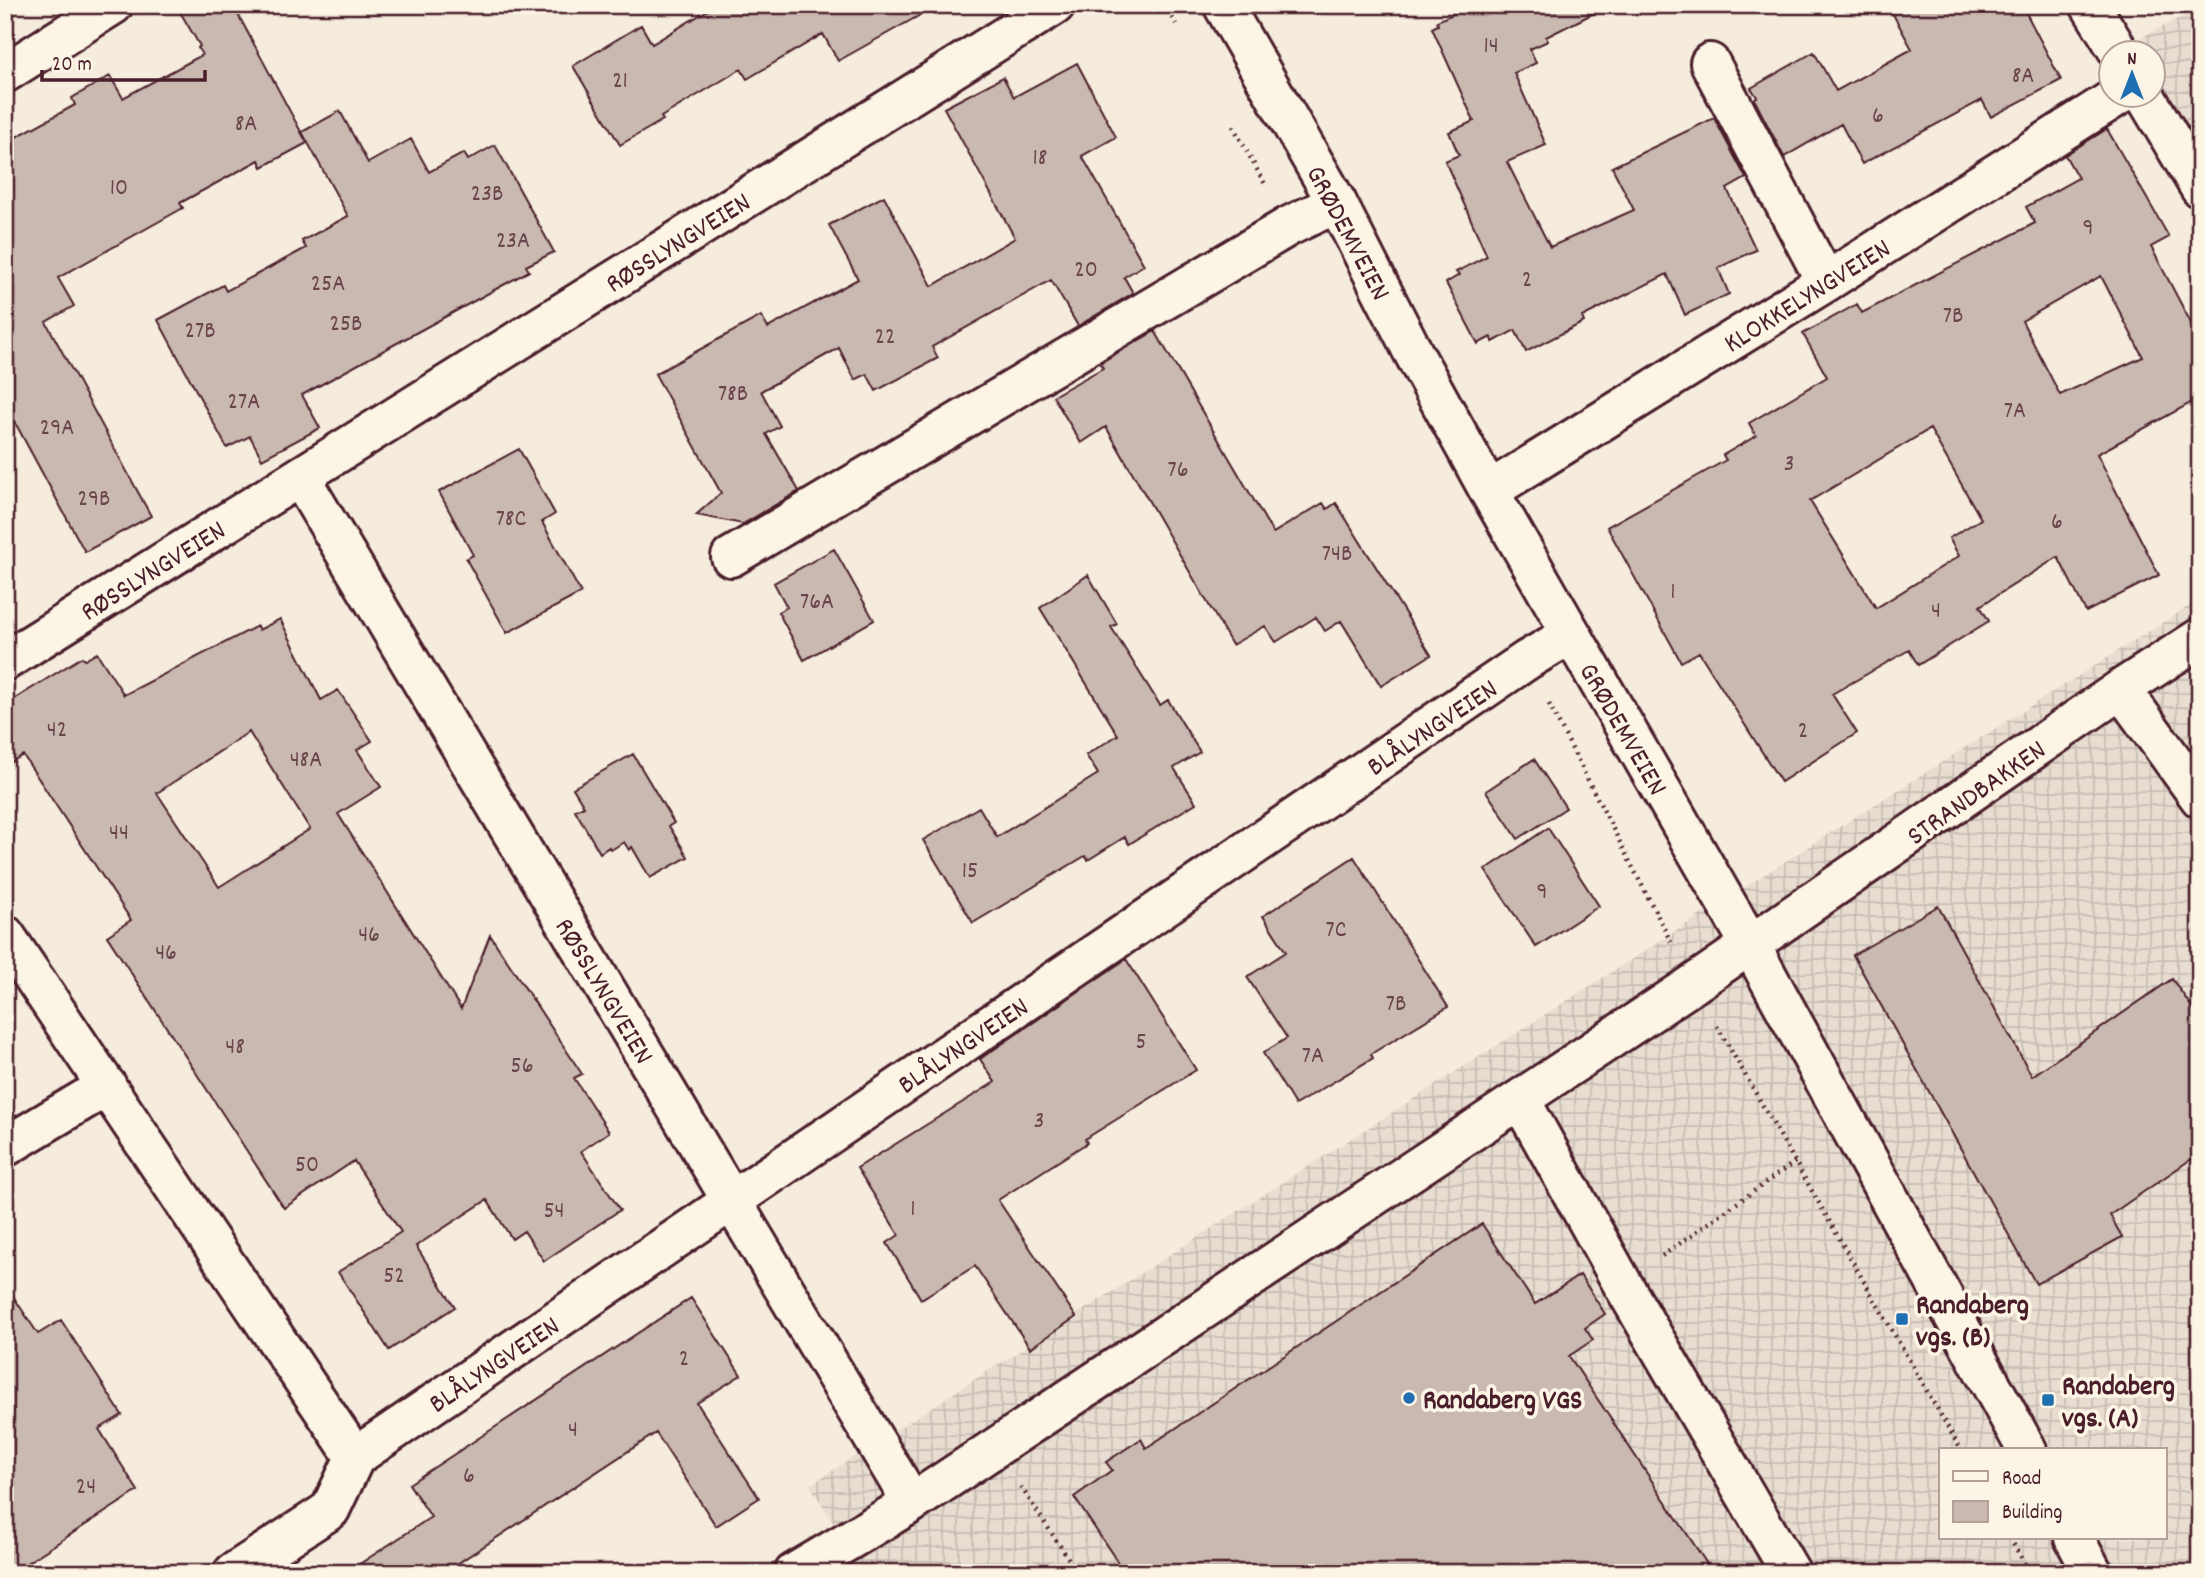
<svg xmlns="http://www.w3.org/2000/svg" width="2205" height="1578" font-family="Dekko,sans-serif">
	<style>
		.industrial { fill: url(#industrial-grid); fill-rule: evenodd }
		.building { fill: #cab9b1; stroke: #4a1f2b; stroke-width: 2; fill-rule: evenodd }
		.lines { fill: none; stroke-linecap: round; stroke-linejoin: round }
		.minor-casing { stroke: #4a1f2b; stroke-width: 44 }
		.major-casing { stroke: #4a1f2b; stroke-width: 44 }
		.path { stroke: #4a1f2b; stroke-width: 4.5; stroke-dasharray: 2 5; stroke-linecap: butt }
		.minor { stroke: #fcf5e5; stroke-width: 38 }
		.major { stroke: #fcf5e5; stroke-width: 38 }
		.poi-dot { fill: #1f6fb2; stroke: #fcf5e5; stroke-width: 2.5 }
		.labels { text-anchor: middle; stroke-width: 7; stroke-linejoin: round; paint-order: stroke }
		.number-label { font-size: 24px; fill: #6a464c }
		.street-label { font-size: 28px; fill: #4a1f2b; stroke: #fcf5e5 }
		.poi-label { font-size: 28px; font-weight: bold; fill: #4a1f2b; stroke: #fcf5e5; text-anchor: start }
	</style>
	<defs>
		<pattern id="industrial-grid" width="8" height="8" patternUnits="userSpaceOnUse" patternTransform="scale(1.75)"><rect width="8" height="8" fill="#e8ddd0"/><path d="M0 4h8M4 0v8" fill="none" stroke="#c8bdb3"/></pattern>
	</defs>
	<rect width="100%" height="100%" fill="#f5ecde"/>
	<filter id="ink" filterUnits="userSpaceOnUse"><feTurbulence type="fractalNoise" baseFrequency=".0143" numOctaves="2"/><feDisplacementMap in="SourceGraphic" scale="14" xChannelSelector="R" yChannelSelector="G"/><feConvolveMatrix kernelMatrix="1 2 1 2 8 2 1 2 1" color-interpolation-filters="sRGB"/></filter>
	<g filter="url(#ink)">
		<path class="industrial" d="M2200,8V165L2153,85L2152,52H2133L2128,44Z
			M2200,599V1573H864L810,1485L1718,904ZM1941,1450H2165V1538H1941Z"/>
		<path class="building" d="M176,5H233L307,143L262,167L259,160L180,203L183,208L58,278L74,306L46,322L151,516L85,552L5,404V143L75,105L72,98L110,76L123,98L202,55L198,48L200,46Z
			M716,5H938L838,61L823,34L747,79L741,69L661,117L663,120L620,145L573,66L641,25L652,44Z
			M1473,5H1610L1546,37L1548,41L1530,49L1536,63L1514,73L1546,145L1507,162L1550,247L1634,210L1612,167L1714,118L1746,178L1727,189L1756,250L1718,268L1729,294L1685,315L1667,274L1582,317L1584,322L1526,352L1515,330L1493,342L1491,337L1478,344L1446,283L1459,275L1456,272L1487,256L1445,161L1459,155L1449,132L1474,121L1432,28L1438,25L1437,21Z
			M1888,5H2022L2061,80L1991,117L1982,100L1862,164L1841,124L1784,157L1754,99L1757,97L1751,88L1814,52L1836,91L1912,49Z
			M1077,63L1116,137L1082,156L1144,265L1124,277L1133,293L1078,326L1051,280L932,347L938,358L876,391L867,374L855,380L839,348L761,391L780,426L766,434L799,491L743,524L696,515L721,493L655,374L761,316L768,328L858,279L829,225L884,196L932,286L1015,238L944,108L1003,77L1014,97Z
			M340,111L368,163L411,139L429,172L464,153L468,160L495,145L554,252L526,266L529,271L302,395L320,428L262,459L250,436L227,448L158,320L223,285L226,291L306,248L302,241L348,216L302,132Z
			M2107,129L2169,237L2151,247L2200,340V398L2097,454L2159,575L2086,612L2058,557L1980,606L1989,621L1918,665L1909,650L1832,694L1857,733L1781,782L1699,652L1681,662L1607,527L1726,460L1723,455L1756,436L1749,423L1827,377L1803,334L1857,304L1862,313L2035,223L2026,207L2078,178L2065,155ZM2101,276L2143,357L2060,395L2022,321ZM1930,429L1981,519L1949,538L1959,556L1876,608L1810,501Z
			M1155,331L1273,533L1323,503L1327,509L1336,503L1431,655L1381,686L1341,621L1325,631L1316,617L1276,642L1265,626L1232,645L1106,427L1081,443L1053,396L1103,368L1100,363Z
			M519,449L555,514L542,522L581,593L507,633L466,559L473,555L439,492Z
			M834,549L874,620L804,660L778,612L787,607L774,583Z
			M1088,575L1117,624L1111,627L1160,705L1168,700L1200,752L1174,768L1196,803L1129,844L1125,837L1088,860L1085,856L973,923L923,840L979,807L997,837L1098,774L1086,755L1118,735L1040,608Z
			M280,619L321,700L338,690L372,741L357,750L381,787L338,814L461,1009L490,935L582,1074L574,1078L609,1132L581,1151L620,1210L544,1261L524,1231L512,1239L487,1200L416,1246L455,1307L389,1350L338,1272L401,1232L354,1161L284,1208L107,936L131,920L23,755L5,766V705L82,657L85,660L97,653L124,695L257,626L259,630ZM249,732L310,829L219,887L157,793Z
			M633,754L674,823L669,826L688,857L650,878L632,847L629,850L624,842L611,850L609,847L600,853L575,810L584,806L573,788Z
			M1534,759L1566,808L1518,839L1486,791Z
			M1548,828L1599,906L1536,947L1485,870Z
			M1354,857L1448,1007L1371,1054L1373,1058L1295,1105L1263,1053L1287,1038L1247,977L1286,952L1263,916Z
			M1938,906L2032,1076L2172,979L2200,1019V1153L2110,1215L2122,1237L2036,1284L1853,955Z
			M1126,959L1196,1070L1085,1139L1087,1143L998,1200L1076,1317L1030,1348L975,1266L921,1299L887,1243L899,1235L857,1168L995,1082L980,1059Z
			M1482,1224L1535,1304L1580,1275L1605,1314L1585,1328L1593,1340L1569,1356L1713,1573H1125L1074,1497L1112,1470L1106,1462L1141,1439L1146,1448Z
			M5,1284L38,1334L61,1320L85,1357L122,1415L99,1429L138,1491L11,1573H5Z
			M691,1298L741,1375L697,1403L759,1498L716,1526L656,1433L443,1573H346L431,1517L409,1484Z"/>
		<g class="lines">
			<defs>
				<path id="minor" d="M2090,5L2119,52
					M1710,63L1826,282
					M5,73L113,5
					M2144,94L2200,188
					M300,477L912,1503
					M1489,491L1826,282L2121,94
					M731,557L1289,226L1337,203
					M5,661L1055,5
					M2121,689L2200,798
					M5,935L355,1457
					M1520,1099L1622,1283L1791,1573
					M5,1147L107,1086
					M233,1573L330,1510L355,1457L1527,660L1571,634
					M794,1573L912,1503L1692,985L2121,689L2200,638"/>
				<path id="major" d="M1223,5L1337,203L1413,352L1489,491L1751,946L2027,1450
					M2074,1538L2093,1573"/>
			</defs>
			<use href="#minor" class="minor-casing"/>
			<use href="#major" class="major-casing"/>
			<path class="path" d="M1165,5L1176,24
				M1233,126L1266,186
				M1549,704L1671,942
				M1717,1026L1961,1450
				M1662,1256L1795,1162
				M1021,1487L1078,1573
				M2010,1538L2030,1573"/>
			<use href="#minor" class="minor"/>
			<use href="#major" class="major"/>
		</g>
	</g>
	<g class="poi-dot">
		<rect x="1895" y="1312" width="14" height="14" rx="3.5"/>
		<circle cx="1409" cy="1398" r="7"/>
		<rect x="2041" y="1393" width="14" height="14" rx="3.5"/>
	</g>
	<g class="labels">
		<g class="number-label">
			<text x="1491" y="52">14</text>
			<text x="2023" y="82">8A</text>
			<text x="620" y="87">21</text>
			<text x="1878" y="122">6</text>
			<text x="246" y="130">8A</text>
			<text x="1040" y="164">18</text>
			<text x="119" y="194">10</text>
			<text x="487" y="200">23B</text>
			<text x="2088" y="234">9</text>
			<text x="513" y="247">23A</text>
			<text x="1086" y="276">20</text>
			<text x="1527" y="286">2</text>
			<text x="328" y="290">25A</text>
			<text x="1953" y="322">7B</text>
			<text x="346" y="330">25B</text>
			<text x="200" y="337">27B</text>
			<text x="885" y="343">22</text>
			<text x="733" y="400">78B</text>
			<text x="244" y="408">27A</text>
			<text x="2015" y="417">7A</text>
			<text x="57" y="434">29A</text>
			<text x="1789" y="470">3</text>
			<text x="1178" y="476">76</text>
			<text x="94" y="505">29B</text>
			<text x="511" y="525">78C</text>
			<text x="2057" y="528">6</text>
			<text x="1337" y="560">74B</text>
			<text x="1673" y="598">1</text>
			<text x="817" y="608">76A</text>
			<text x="1936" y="617">4</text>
			<text x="57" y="736">42</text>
			<text x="1803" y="737">2</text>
			<text x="306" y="766">48A</text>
			<text x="119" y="839">44</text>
			<text x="970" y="877">15</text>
			<text x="1542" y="898">9</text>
			<text x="1336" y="936">7C</text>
			<text x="369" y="941">46</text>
			<text x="166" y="959">46</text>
			<text x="1396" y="1010">7B</text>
			<text x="1141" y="1048">5</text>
			<text x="235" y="1053">48</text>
			<text x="1313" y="1062">7A</text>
			<text x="522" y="1072">56</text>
			<text x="1039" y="1127">3</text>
			<text x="307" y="1171">50</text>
			<text x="913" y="1215">1</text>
			<text x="554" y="1217">54</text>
			<text x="394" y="1282">52</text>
			<text x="684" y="1365">2</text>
			<text x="573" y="1436">4</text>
			<text x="469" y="1482">6</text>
			<text x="86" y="1493">24</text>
		</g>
		<g class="street-label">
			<text transform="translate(1350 232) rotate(62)" y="10">GRØDEMVEIEN</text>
			<text transform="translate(677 241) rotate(-32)" y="10">RØSSLYNGVEIEN</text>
			<text transform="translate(1806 294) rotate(-32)" y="10">KLOKKELYNGVEIEN</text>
			<text transform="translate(152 569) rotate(-32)" y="10">RØSSLYNGVEIEN</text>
			<text transform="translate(1431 726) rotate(-34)" y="10">BLÅLYNGVEIEN</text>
			<text transform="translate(1625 728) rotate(60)" y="10">GRØDEMVEIEN</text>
			<text transform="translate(1975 791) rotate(-35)" y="10">STRANDBAKKEN</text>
			<text transform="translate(606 990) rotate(59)" y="10">RØSSLYNGVEIEN</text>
			<text transform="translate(962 1044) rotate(-34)" y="10">BLÅLYNGVEIEN</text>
			<text transform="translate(493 1363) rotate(-34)" y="10">BLÅLYNGVEIEN</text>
		</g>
		<g class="poi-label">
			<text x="1916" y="1313">Randaberg<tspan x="1916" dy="32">vgs. (B)</tspan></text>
			<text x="2062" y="1394">Randaberg<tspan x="2062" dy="32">vgs. (A)</tspan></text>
			<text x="1423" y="1408">Randaberg VGS</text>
		</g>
	</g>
	<rect width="2205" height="1578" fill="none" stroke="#fcf5e5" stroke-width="28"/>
	<rect x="14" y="14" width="2177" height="1550" fill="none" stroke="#4a1f2b" stroke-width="2.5" filter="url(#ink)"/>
	<rect x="1939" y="1448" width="228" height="91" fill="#fcf5e5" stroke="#b59f9b" stroke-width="2"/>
	<rect x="1953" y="1471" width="35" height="10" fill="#fcf5e5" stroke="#b59f9b" stroke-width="2"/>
	<text x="2002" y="1484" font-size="21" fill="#4a1f2b">Road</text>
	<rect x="1953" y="1501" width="35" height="21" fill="#cab9b1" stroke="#b59f9b" stroke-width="2"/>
	<text x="2002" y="1518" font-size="21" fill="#4a1f2b">Building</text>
	<g transform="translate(2132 74)"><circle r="33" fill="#fcf5e5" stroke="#b59f9b" stroke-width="2"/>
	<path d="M0-5L12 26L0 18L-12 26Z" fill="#1f6fb2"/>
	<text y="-10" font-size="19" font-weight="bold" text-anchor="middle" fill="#4a1f2b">N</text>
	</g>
	<path d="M42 70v10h163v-10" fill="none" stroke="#4a1f2b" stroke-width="3.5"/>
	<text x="52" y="70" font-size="21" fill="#4a1f2b" stroke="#fcf5e5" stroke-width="5" paint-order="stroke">20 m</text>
</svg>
